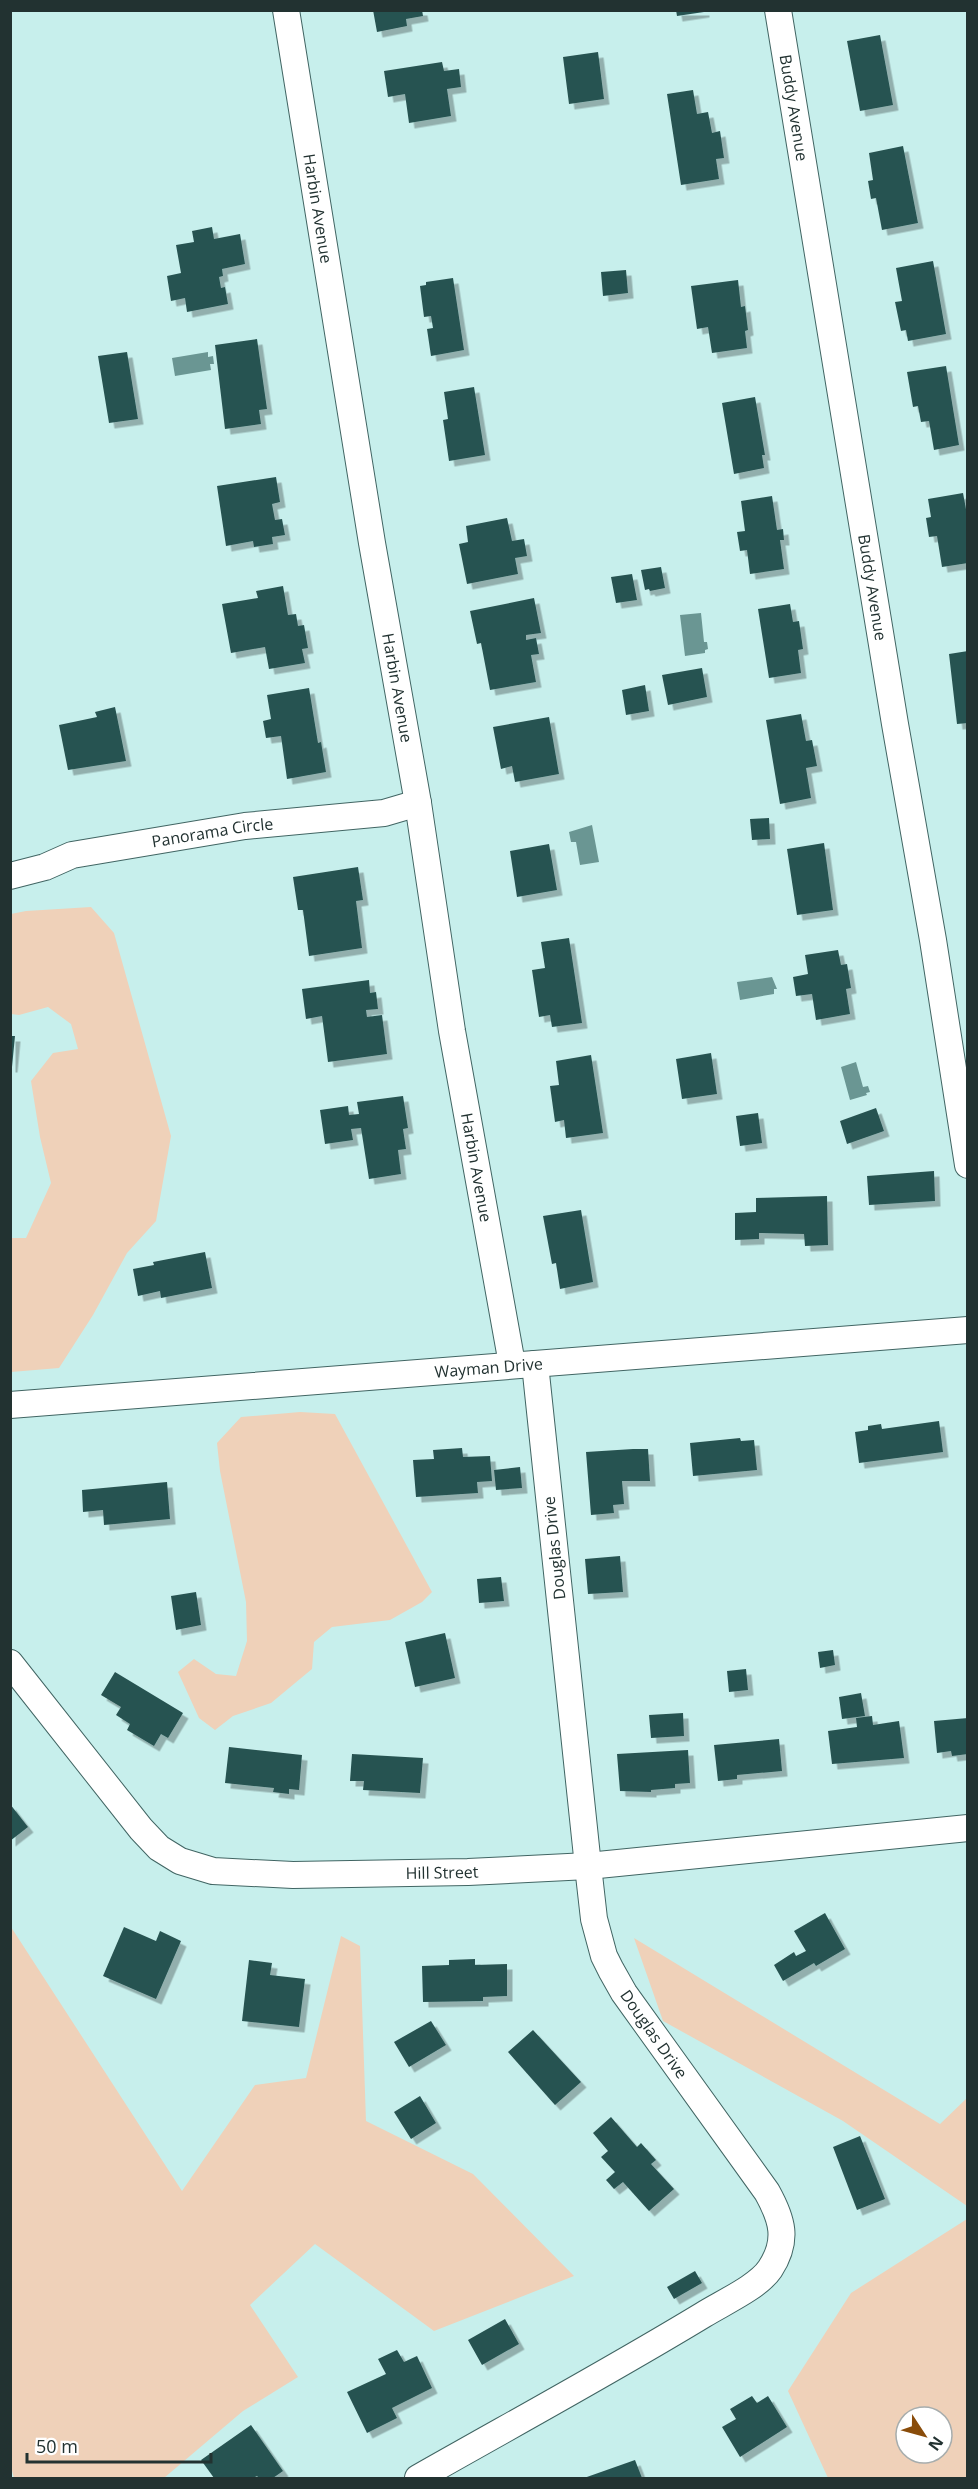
<svg xmlns="http://www.w3.org/2000/svg" width="978" height="2489" font-family="'Open Sans',sans-serif">
	<style>
		.green { fill: #efd1b9; fill-rule: evenodd }
		.water { fill: #6a9693 }
		.building { fill: #285351; filter: url(#shadow) }
		.lines { fill: none; stroke-linecap: round; stroke-linejoin: round }
		.street-casing { stroke: #416563; stroke-width: 28 }
		.street { stroke: #fff; stroke-width: 26 }
		.labels { text-anchor: middle; stroke-width: 6; stroke-linejoin: round; paint-order: stroke }
		.street-label { font-size: 16px; fill: #223231; stroke: #fff }
	</style>
	<defs>
		<filter id="shadow"><feDropShadow dx="5.5" dy="5.5" stdDeviation="0" flood-color="#0004"/></filter>
	</defs>
	<rect width="100%" height="100%" fill="#c7efec"/>
	<path class="green" d="M91,907L114,933L171,1136L156,1221L127,1253L93,1315L59,1368L11,1372V1238H26L51,1183L40,1137L31,1081L53,1053L78,1049L71,1024L48,1007L19,1015L11,1014V914L26,911Z
		M300,1412L335,1414L432,1592L422,1602L390,1620L332,1627L314,1642L312,1669L271,1703L233,1716L215,1730L199,1718L178,1672L194,1659L216,1674L236,1676L247,1641L246,1602L220,1471L217,1443L241,1417Z
		M11,1927L182,2191L255,2085L306,2078L341,1936L360,1946L366,2121L473,2174L574,2276L434,2331L315,2244L250,2305L298,2377L243,2411L164,2478H14L10,2464Z
		M634,1938L940,2124L967,2098V2206L843,2121L663,2021Z
		M967,2219V2478H828L788,2391L851,2293ZM906,2417H942V2453H906Z"/>
	<path class="water" d="M208,352V357L213,356L214,364H210L211,370L175,376L172,358Z
		M701,613L704,642H707L708,649L705,650V653L685,656L680,615Z
		M592,825L599,862L580,865L576,842H571L569,832Z
		M772,977L777,989H774V994L740,1000L737,982Z
		M856,1062L863,1087L868,1086L870,1092L866,1093L867,1095L850,1100L841,1067Z"/>
	<path class="building" d="M373,10H422L423,16L406,19L407,26L377,32Z
		M676,10H704V12L677,16Z
		M880,35L893,105L860,111L847,41Z
		M598,52L604,99L569,104L563,57Z
		M442,62L444,71L459,69L461,87L447,89L451,116L409,123L405,94L388,97L384,71Z
		M693,90L697,114L708,112L712,133L720,131L724,158L716,159L719,179L681,185L667,94Z
		M903,146L918,223L882,230L876,198L871,199L868,181L873,180L869,153Z
		M212,227L214,239L240,234L245,264L222,269L223,276L219,277L221,288L225,287L228,304L187,312L185,298L171,301L167,276L181,273L176,245L194,242L192,231Z
		M933,261L946,334L908,341L906,330L901,331L895,302L902,301L896,268Z
		M626,270L628,293L603,296L601,272Z
		M453,278L464,350L431,356L427,329L433,328L431,316L424,317L420,286L426,285V282Z
		M738,280L741,307L745,306L748,330L745,331L747,348L712,353L708,327L697,329L691,286Z
		M257,339L267,409L259,410L261,424L225,429L215,345Z
		M127,352L138,419L109,423L98,356Z
		M946,366L959,445L934,450L929,421L921,422L918,406L913,407L907,372Z
		M474,387L485,455L449,461L443,420L448,419L444,392Z
		M755,397L765,455H762L764,468L734,474L722,403Z
		M276,477L280,502L272,504L275,520L282,519L285,535L272,537L273,544L254,547L253,541L226,546L217,486Z
		M963,493L968,520V563L942,567L937,536L929,537L926,518L931,517L928,499Z
		M772,496L777,530L783,529L784,540H780L784,569L750,574L747,550L740,551L737,532L745,531L741,501Z
		M507,518L512,541L524,539L527,556L515,558L518,574L467,584L459,544L468,542L466,526Z
		M661,567L665,588L650,591L649,589L645,590L641,570Z
		M632,574L637,600L616,603L611,577Z
		M283,586L288,615L296,614L298,626L304,625L308,648L302,649L305,663L269,669L265,647L231,653L222,604L258,598L256,591Z
		M534,598L541,633L526,635V640L536,638L539,654L531,655L536,682L490,690L481,643L477,644L470,611Z
		M790,604L793,622L799,621L803,649L798,650L801,673L769,678L758,609Z
		M968,651V723L957,724L949,654Z
		M702,668L707,697L668,705L662,675Z
		M645,685L649,711L626,715L622,690Z
		M309,688L318,743L321,742L326,772L287,779L281,736L266,738L263,721L271,719L267,695Z
		M115,707L126,761L68,770L59,725L97,717L95,712Z
		M801,714L806,741L812,740L817,766L806,768L811,798L780,804L766,720Z
		M549,717L559,774L515,782L512,766L501,769L493,727Z
		M769,818L770,839L752,840L750,819Z
		M824,843L833,910L797,915L787,849Z
		M549,844L557,890L517,897L510,851Z
		M358,867L363,900L356,901L362,948L309,956L303,910H298L293,877Z
		M569,938L582,1023L552,1027L550,1015L539,1017L532,970L545,968L541,942Z
		M838,950L841,965L847,964L851,988L846,989L850,1014L816,1020L812,994L796,996L793,977L808,974L805,955Z
		M369,980L370,993L376,992L378,1009L366,1010L367,1017L382,1015L387,1054L328,1062L322,1016L306,1019L302,989Z
		M10,1036H15L12,1067H10Z
		M711,1053L717,1094L682,1099L676,1059Z
		M591,1055L603,1133L566,1138L564,1120L555,1122L550,1086L559,1085L556,1061Z
		M403,1096L408,1128L403,1129L406,1149L398,1150L401,1174L369,1179L361,1128L351,1129L353,1140L325,1144L320,1110L348,1106L349,1115L359,1114L357,1102Z
		M876,1108L884,1131L847,1144L840,1121Z
		M758,1113L762,1143L740,1146L736,1116Z
		M934,1171L935,1201L869,1205L867,1176Z
		M827,1196L828,1245L805,1246L804,1234L759,1233V1239L735,1240V1213L756,1212V1198Z
		M581,1210L593,1282L560,1289L556,1263L552,1264L543,1216Z
		M205,1252L212,1288L161,1298L160,1291L138,1296L133,1269L154,1265L153,1262Z
		M939,1421L943,1452L859,1463L855,1432L868,1430V1426L881,1424L882,1429Z
		M740,1438L741,1441L754,1440L757,1470L693,1476L690,1443Z
		M462,1448L463,1457L490,1456L492,1481L477,1482L478,1493L416,1497L413,1460L434,1459L433,1450Z
		M633,1449H648L650,1481H622L624,1504L613,1505L614,1513L591,1515L586,1452Z
		M520,1467L522,1488L496,1490L494,1470Z
		M167,1482L170,1519L104,1525L103,1510L83,1512L82,1490Z
		M620,1556L623,1592L588,1594L585,1559Z
		M501,1577L504,1601L479,1603L477,1579Z
		M196,1592L201,1625L176,1630L171,1596Z
		M445,1633L455,1678L415,1687L405,1642Z
		M833,1650L835,1665L820,1668L818,1652Z
		M746,1669L748,1690L729,1692L727,1671Z
		M115,1672L183,1713L168,1738L161,1734L154,1746L127,1730L130,1724L116,1715L121,1707L101,1695Z
		M861,1693L865,1716L842,1719L839,1697Z
		M683,1713L684,1736L651,1738L649,1715Z
		M872,1716L873,1725L899,1721L904,1758L832,1764L828,1731L857,1727L856,1718Z
		M968,1718V1754L952,1756L951,1751L937,1753L934,1721Z
		M779,1739L782,1771L737,1775V1779L718,1781L714,1745Z
		M229,1747L302,1755L299,1790L289,1789V1794L273,1792L274,1788L225,1783Z
		M688,1750L690,1783L675,1784V1788L651,1790V1792L620,1791L617,1754Z
		M352,1754L423,1758L420,1793L363,1790L364,1781H350Z
		M10,1804L28,1827L10,1841Z
		M825,1913L845,1949L816,1966L814,1963L783,1981L774,1965L794,1952L796,1956L806,1951L794,1931Z
		M124,1927L156,1941L160,1931L181,1941L156,1999L103,1976Z
		M475,1959V1965L507,1964V1996L483,1997V2001L423,2002L422,1966L449,1965V1960Z
		M249,1960L272,1963L270,1975L305,1979L299,2027L242,2021Z
		M431,2021L446,2045L409,2067L394,2042Z
		M533,2030L581,2082L555,2105L508,2052Z
		M420,2096L436,2123L411,2139L394,2112Z
		M611,2117L637,2147L641,2143L656,2160L651,2164L674,2189L649,2211L623,2182L614,2189L606,2180L615,2172L601,2157L608,2151L593,2133Z
		M860,2136L885,2199L857,2210L833,2147Z
		M695,2271L702,2283L674,2299L667,2287Z
		M505,2319L519,2344L482,2365L468,2340Z
		M397,2350L404,2362L417,2356L432,2388L392,2408L397,2418L367,2433L347,2392L386,2374L378,2359Z
		M752,2396L757,2403L768,2396L787,2427L740,2457L722,2427L736,2419L730,2409Z
		M251,2425L283,2471L273,2478H259L257,2476L253,2478H214L201,2460Z
		M635,2460L642,2478H584Z"/>
	<g class="lines">
		<defs>
			<g id="street">
				<path id="s1" d="M286,10L372,543L418,803L452,1031L512,1364"/>
				<path id="s2" d="M778,10L895,724L933,940L968,1165"/>
				<path id="s3" d="M10,876L45,867L72,855L245,826L384,813L418,803"/>
				<path id="s4" d="M10,1405L968,1330"/>
				<path id="s5" d="M10,1663L141,1829L159,1848L180,1861L213,1871L293,1875L468,1872L588,1866L968,1828"/>
				<path d="M418,2478C513,2424 609,2372 703,2315C722,2303 758,2287 770,2269C789,2240 782,2219 767,2192L624,1993L611,1970L604,1956L594,1919L588,1866L535,1364"/>
			</g>
		</defs>
		<use href="#street" class="street-casing"/>
		<use href="#street" class="street"/>
	</g>
	<g class="labels">
		<g class="street-label">
			<text dy="6" stroke="none"><textPath href="#s2" startOffset="99">Buddy Avenue</textPath></text>
			<text dy="6" stroke="none"><textPath href="#s1" startOffset="201">Harbin Avenue</textPath></text>
			<text dy="6" stroke="none"><textPath href="#s2" startOffset="585">Buddy Avenue</textPath></text>
			<text dy="6" stroke="none"><textPath href="#s1" startOffset="687">Harbin Avenue</textPath></text>
			<text dy="6" stroke="none"><textPath href="#s3" startOffset="208">Panorama Circle</textPath></text>
			<text dy="6" stroke="none"><textPath href="#s1" startOffset="1173">Harbin Avenue</textPath></text>
			<text dy="6" stroke="none"><textPath href="#s4" startOffset="480">Wayman Drive</textPath></text>
			<text transform="translate(554 1548) rotate(-96)" y="6">Douglas Drive</text>
			<text dy="6" stroke="none"><textPath href="#s5" startOffset="526">Hill Street</textPath></text>
			<text transform="translate(654 2034) rotate(55)" y="6">Douglas Drive</text>
		</g>
	</g>
	<rect width="978" height="2489" fill="none" stroke="#223231" stroke-width="24"/>
	<g transform="translate(924 2435) rotate(126)"><circle r="28" fill="#ffffff" stroke="#a7adad" stroke-width="1.5"/>
	<path d="M0-4.5L10 22L0 15L-10 22Z" fill="#894c0a"/>
	<text y="-9" font-size="16" font-weight="bold" text-anchor="middle" fill="#223231">N</text>
	</g>
	<path d="M27 2453v9h184v-9" fill="none" stroke="#223231" stroke-width="3"/>
	<text x="36" y="2453" font-size="18" fill="#223231" stroke="#ffffff" stroke-width="4.5" paint-order="stroke">50 m</text>
</svg>
